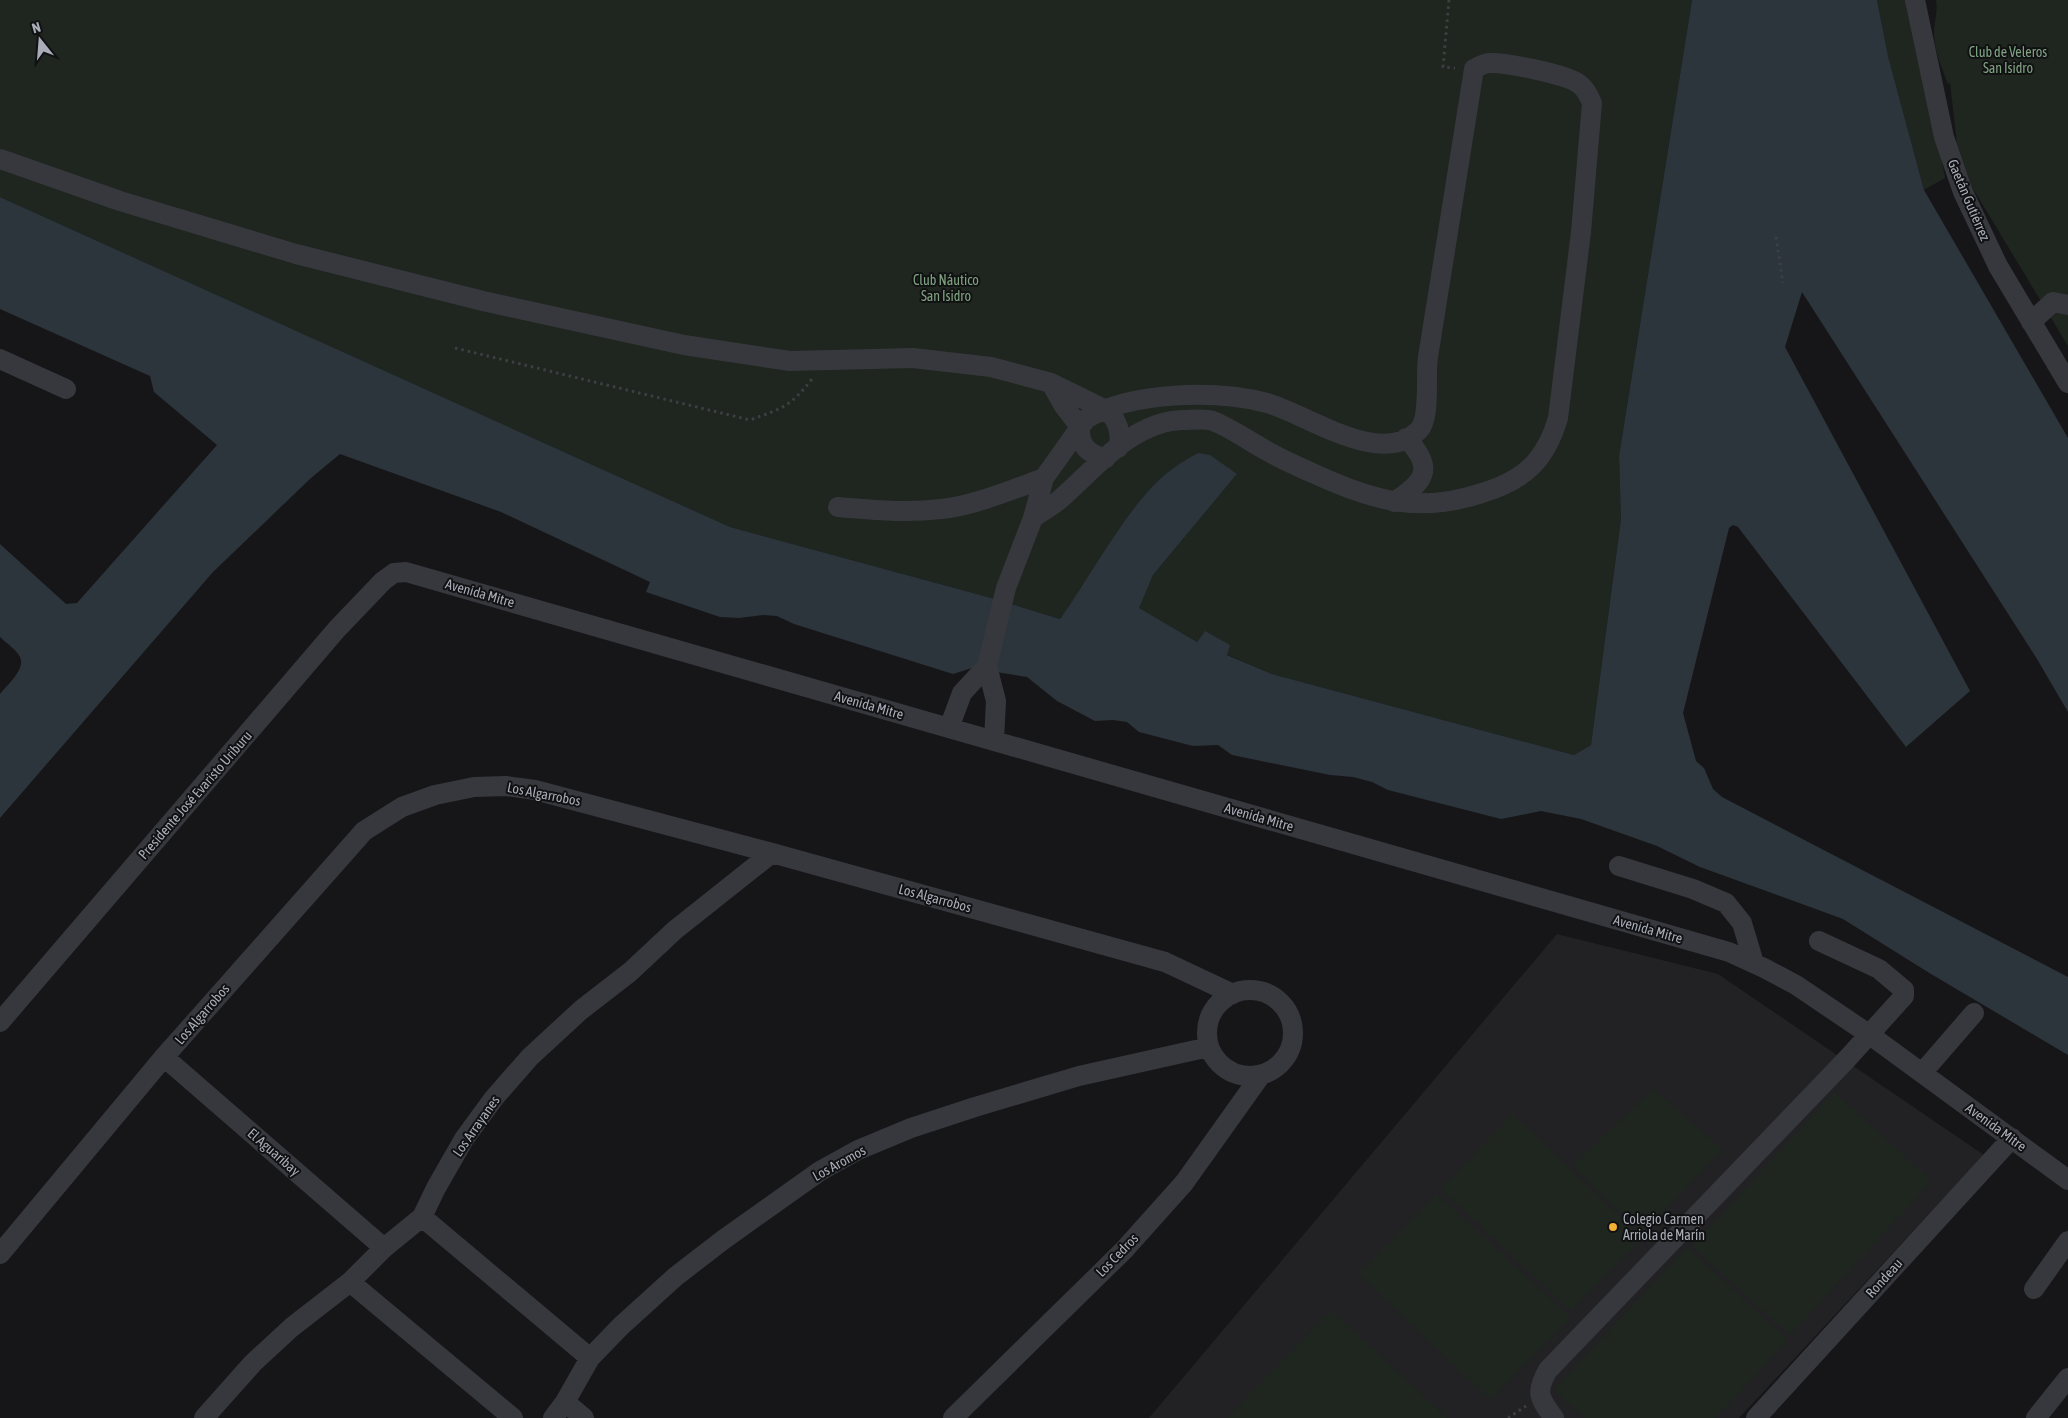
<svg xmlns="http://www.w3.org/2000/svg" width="2068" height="1418" font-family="'Asap Condensed',sans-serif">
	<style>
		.built { fill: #222225 }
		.green { fill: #1e261f }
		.water { fill: #2c353c }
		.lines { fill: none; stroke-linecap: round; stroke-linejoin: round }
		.path { stroke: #3d3f44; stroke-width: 3; stroke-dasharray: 2.5 4; stroke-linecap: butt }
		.minor { stroke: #37383d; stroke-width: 20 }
		.poi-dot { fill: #f2b134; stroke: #111113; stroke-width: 2 }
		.labels { text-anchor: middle; stroke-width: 4; stroke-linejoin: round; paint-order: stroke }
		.park-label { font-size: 14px; fill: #7fa381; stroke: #111113 }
		.street-label { font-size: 14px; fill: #a8adb8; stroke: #111113 }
		.poi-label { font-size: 14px; fill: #a8adb8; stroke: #111113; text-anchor: start }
	</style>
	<rect width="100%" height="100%" fill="#161618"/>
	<path class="built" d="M1557,934L1718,974L1984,1155L1739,1418H1149Z"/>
	<path class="green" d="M0,0H1692L1619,456L1621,519L1591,745L1574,755L1272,674L1226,654L1204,632L1197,642L1138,608L1153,575L1237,474L1086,582L1060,619L995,599L730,527L0,197Z
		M1877,0H1912L1945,178L1924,190L1888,56Z
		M1936,0H2068V346L1972,187L1957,144L1950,83L1948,84C1942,68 1935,53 1934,35C1934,23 1938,12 1936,0Z
		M1653,1089L1723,1150L1642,1233L1572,1166Z
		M1834,1092L1932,1181L1790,1335L1692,1247Z
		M1513,1114L1642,1238L1571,1311L1441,1189Z
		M1437,1194L1571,1318L1490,1400L1359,1274Z
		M1687,1247L1788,1340L1716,1418H1585L1554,1390Z
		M1331,1310L1447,1418H1227Z"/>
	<path class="water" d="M1692,0H1877L1888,56L1924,190L2068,438V712L2037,659L1802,292L1785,347L1970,691L1906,747L1738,527L1733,525L1729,528L1683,713L1696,761L1704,768L1713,789L1722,797L2068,977V1055L1931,974L1843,919L1700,867L1657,846L1581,819L1541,811L1501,819L1388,790L1372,782L1353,777L1330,775L1232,755L1218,745L1193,746L1139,732L1127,722L1113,720L1095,721L1057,701L1027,677L972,668L953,674L794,624L777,616L763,615L739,618L720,617L646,592L650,582L501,512L340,454L311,478L213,572L0,818V694C7,685 26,669 20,657C17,650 6,643 0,637V544L66,604L77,603L217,445L154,392L150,376L0,309V197L730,527L995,599L1060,619C1090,577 1117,525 1152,487C1165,473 1181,462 1198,453L1210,455L1237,474L1153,575L1139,608L1197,642L1205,631L1230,645L1227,655L1272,674L1574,755L1591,745L1621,519L1619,456Z"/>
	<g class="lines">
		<path class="path" d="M1449,0L1443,67L1455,68
			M1776,237L1783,283
			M455,348L750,420C783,408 790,407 812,379
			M1508,1418L1526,1406"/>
		<path class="minor" d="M1915,0L1944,137L1963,192L1998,266L2068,383
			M0,159L120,201L296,254L483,301L684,345L790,361L913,358L991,367L1051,383L1106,410L1114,418L1118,427L1120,438L1118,448
			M2031,322L2053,302L2068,305
			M0,359L66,389
			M1051,383L1064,406L1080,427C1079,445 1088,455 1106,458
			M1394,502C1424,482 1436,469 1406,438
			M838,507C873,510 906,513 941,509C973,506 1014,489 1044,478
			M987,666L996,701L994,741
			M949,728L962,693L987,666L1006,588L1033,518L1044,478L1086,419C1131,391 1217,390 1267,403C1307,414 1381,469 1419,430C1431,418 1425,374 1428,357C1443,261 1458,165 1474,69C1478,67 1483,64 1488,63C1504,62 1566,74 1579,84C1585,88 1589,96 1592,103L1581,232L1558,418C1546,459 1526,479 1485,492C1422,514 1376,502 1317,475C1301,468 1285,461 1269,452C1252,443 1231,428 1213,421C1205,418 1191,420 1183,420C1132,421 1094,470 1058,501C1050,507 1041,512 1033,518
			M1619,866L1693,889L1726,903L1742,923L1754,963
			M1207 1033a43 43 0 1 1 86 0a43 43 0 1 1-86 0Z
			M0,1022L337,629L383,581L394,573L406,572L1729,952L1764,968L1796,985L1870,1035L2068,1180
			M164,1057L384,1248
			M1922,1073L1974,1013
			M422,1217L590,1358
			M0,1254L164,1057L364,831L402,807L435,795L474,787L506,786L535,790L772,853L1165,962L1233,994
			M350,1282L513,1418
			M2034,1289L2068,1241
			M565,1402L584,1418
			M204,1418L253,1363L292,1327L350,1282L384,1248L422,1217L436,1188L464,1139L494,1098L530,1057L581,1010L630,972L675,930L772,853
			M553,1418L565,1402L590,1358L621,1326L675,1277L723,1240L820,1171L858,1150L911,1128L975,1107L1079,1076L1209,1047
			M953,1418L1124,1250L1184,1183L1261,1075
			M1554,1418C1539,1398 1535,1392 1548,1370L1847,1059L1904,996V990L1879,969L1819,941
			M1756,1418L2012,1138
			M2036,1418L2068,1378"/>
	</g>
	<circle class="poi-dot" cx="1613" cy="1227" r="5"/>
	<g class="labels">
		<g class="park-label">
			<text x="2008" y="57">Club de Veleros<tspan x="2008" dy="16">San Isidro</tspan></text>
			<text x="946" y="285">Club Náutico<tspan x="946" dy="16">San Isidro</tspan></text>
		</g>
		<g class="street-label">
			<text transform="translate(1969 200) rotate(67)" y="5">Gaetán Gutiérrez</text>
			<text transform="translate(480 593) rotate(16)" y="5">Avenida Mitre</text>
			<text transform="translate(869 705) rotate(16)" y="5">Avenida Mitre</text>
			<text transform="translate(544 794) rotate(11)" y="5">Los Algarrobos</text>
			<text transform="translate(195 795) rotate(-49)" y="5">Presidente José Evaristo Uriburu</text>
			<text transform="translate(1259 817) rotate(16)" y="5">Avenida Mitre</text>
			<text transform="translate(935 898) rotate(15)" y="5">Los Algarrobos</text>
			<text transform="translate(1648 929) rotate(16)" y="5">Avenida Mitre</text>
			<text transform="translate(202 1014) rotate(-49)" y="5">Los Algarrobos</text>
			<text transform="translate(476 1126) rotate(-55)" y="5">Los Arrayanes</text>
			<text transform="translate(1996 1127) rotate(36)" y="5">Avenida Mitre</text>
			<text transform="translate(274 1152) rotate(41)" y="5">El Aguaribay</text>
			<text transform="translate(839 1163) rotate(-29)" y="5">Los Aromos</text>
			<text transform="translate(1117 1255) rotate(-46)" y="5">Los Cedros</text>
			<text transform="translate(1884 1278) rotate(-48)" y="5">Rondeau</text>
		</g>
		<g class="poi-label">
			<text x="1623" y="1224">Colegio Carmen<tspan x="1623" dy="16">Arriola de Marín</tspan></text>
		</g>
	</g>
	<g transform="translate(40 40) rotate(343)" stroke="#111113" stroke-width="4" paint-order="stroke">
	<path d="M0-4L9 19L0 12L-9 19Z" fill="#a8adb8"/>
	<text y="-8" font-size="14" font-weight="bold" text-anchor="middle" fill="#a8adb8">N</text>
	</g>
</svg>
